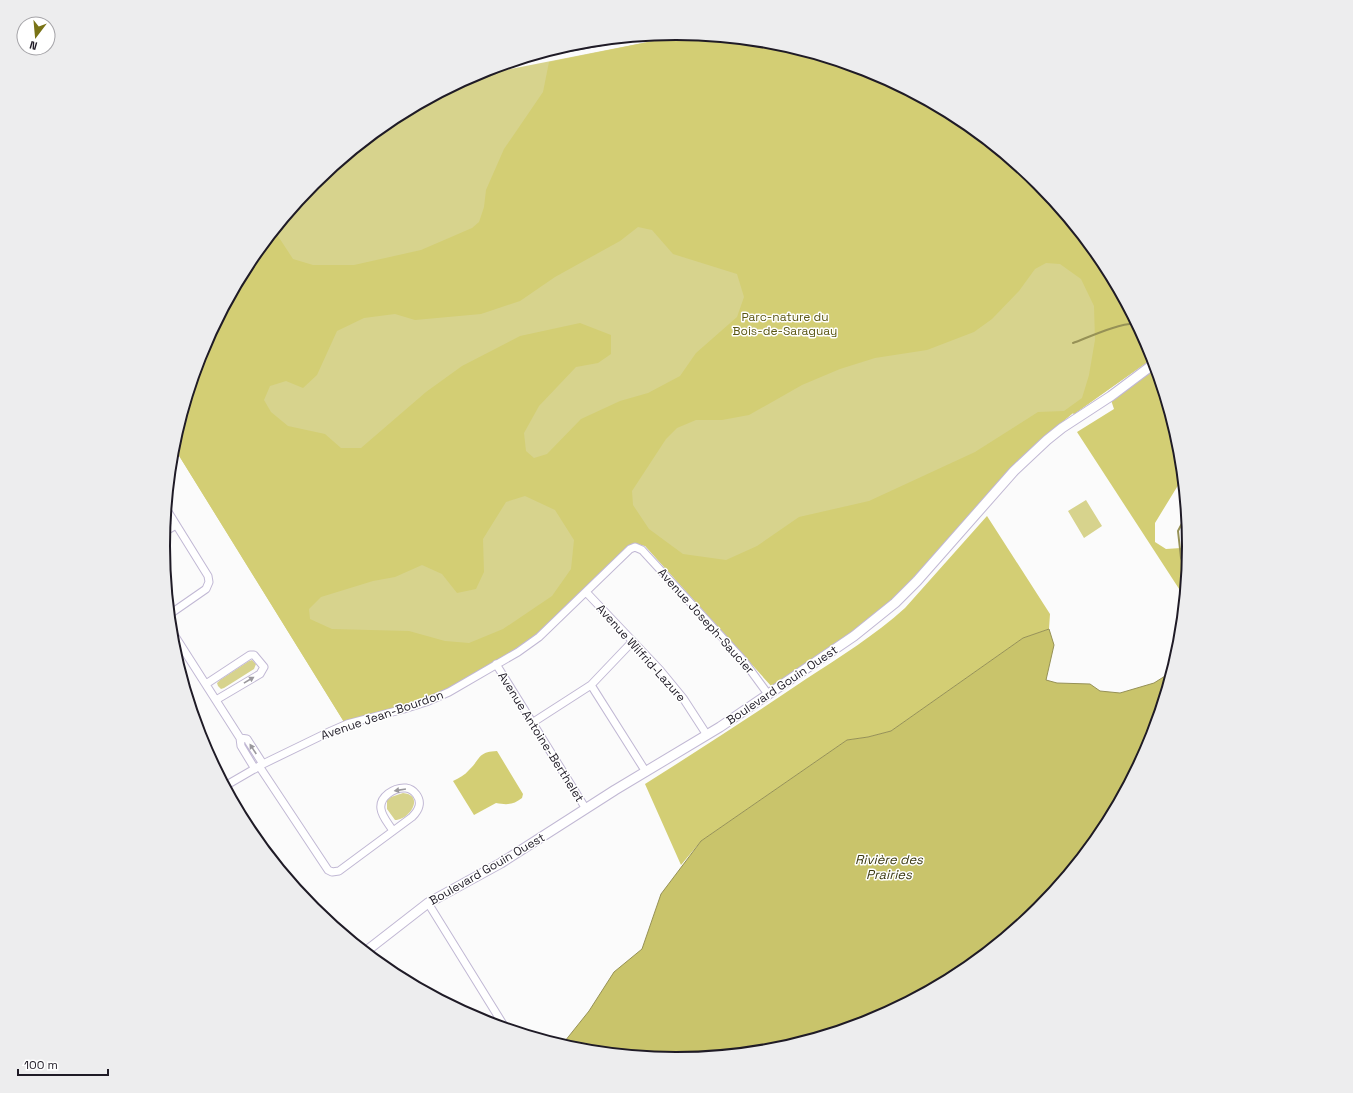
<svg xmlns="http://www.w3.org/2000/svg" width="1353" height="1093" font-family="'Space Grotesk',sans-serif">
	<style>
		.green { fill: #d7d38d }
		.forest { fill: #d3ce74; fill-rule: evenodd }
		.water { fill: #c9c46b; stroke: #969156 }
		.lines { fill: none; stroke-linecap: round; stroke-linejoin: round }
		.stream { stroke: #969156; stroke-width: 2 }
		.minor-casing { stroke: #c1b8d4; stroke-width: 9 }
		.tertiary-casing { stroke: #c1b8d4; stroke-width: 11 }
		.minor { stroke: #fff; stroke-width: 7 }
		.tertiary { stroke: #fff; stroke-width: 9 }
		.tram { stroke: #747279; stroke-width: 1 }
		.oneway { fill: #9a989d }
		.labels { text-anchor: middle; stroke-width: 3; stroke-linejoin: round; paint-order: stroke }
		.park-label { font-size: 12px; fill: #5b5714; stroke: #fff }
		.street-label { font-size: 12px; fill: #1f1b26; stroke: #fff }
		.water-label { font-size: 13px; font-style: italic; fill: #3c3a13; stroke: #fff }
		.rim { fill: none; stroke: #1f1b26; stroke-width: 2 }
	</style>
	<rect width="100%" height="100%" fill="#fbfbfb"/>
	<path class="green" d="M688,34L777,43L873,72L962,120L1040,184L1104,261L1151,350L1153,358L1074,414L1073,413L1056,427L888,605L634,543L626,548L543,629L527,642L464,681L344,722L173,446L202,350L250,261L314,183L391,119L470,77Z
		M1086,500L1102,526L1084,538L1068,511Z
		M252,660L256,664L254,669L224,688L221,689L218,686L217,683L220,680L249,661Z
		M403,793C425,795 410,820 395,820L387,809V800L391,797Z"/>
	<path class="forest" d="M688,34L777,43L873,72L962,120L1040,184L1104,261L1151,350L1153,358L1074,414L1073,413L1056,427L899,593L868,621L772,687L645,546L634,543L626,548L543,629L527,642L464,681L443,691L416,702L344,722L173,446L202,350L250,261L273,232L276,233L293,259L313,265H354L421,250L472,228L479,222L484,207L486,190L504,149L543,92L549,62ZM638,227L652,230L673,254L737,274L744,297L737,317L696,353L680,376L648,393L620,401L581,419L547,454L534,458L526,451L524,433L539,406L576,367L598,363L611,354V335L580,323L520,336L462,366L426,392L361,448H341L325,434L288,426L271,412L264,400L270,386L286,381L303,388L317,375L337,331L364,318L395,314L415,320L481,314L520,301L555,277L620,241ZM1046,263L1060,264L1081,279L1094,306L1095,340L1089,375L1082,398L1064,411L1038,412L975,452L869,501L799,517L757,546L726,560L683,554L649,529L633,505L632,491L666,439L677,428L696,420H722L749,415L802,385L840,369L875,358L927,350L974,332L992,319L1019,291L1035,269ZM525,496L555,510L574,540L571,569L552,596L503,629L469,643L445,641L409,631L332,629L310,619L309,609L321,597L373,581L395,577L422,565L442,574L457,593L476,589L484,572L483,539L506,502Z
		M1156,367L1180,447L1183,480L1177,487L1155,523V542L1166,549L1181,548L1189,542L1185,598L1077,432L1114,409L1111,400Z
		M987,516L1050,614L1049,629L1023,638L891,731L868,737L847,740L701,841L681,865L645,784C699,750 753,715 806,679C840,657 875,635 905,608Z
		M497,751L523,794L522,798C513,805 507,805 496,803L474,815L453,781C459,778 465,775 469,770C481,759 477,752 497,751Z"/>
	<path class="water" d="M1049,629L1054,645L1046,680L1057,683L1090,684L1100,691L1120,693L1154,683L1173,671L1151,743L1103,832L1039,910L962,974L873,1021L776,1050L676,1060L576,1050L561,1046L589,1011L614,972L642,949L661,894L701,841L847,740L868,737L891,731L1023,638Z"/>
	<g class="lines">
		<path class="stream" d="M1073,343C1089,337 1121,322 1137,324
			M1187,514L1178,531L1181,558L1187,574"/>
		<defs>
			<path id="minor" d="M167,510L208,576L209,582L206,589L170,614
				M164,532L176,525
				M586,592L660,670L683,698L707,735
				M171,630L240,738L241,746L255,769
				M496,664L586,809
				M206,684L250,655H254L264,667L260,674L216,700
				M591,685L646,772
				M532,723L591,685L632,642
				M240,738L247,739L263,764
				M259,766L328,870L332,872L339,871L412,817C415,814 418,811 419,806C421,798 414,789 406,788C394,787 379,797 381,809C382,817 389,824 393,831
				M225,786L263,764L331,731L347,724L404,709L426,702L449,692L518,652L539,637L630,549L635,547L642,550L743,660L768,694
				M428,903L506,1029
				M521,1033L522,1034"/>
			<path id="tertiary" d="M365,952L428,903L501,863L615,790L720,727L854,636L895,603L917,581L1014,471L1047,440L1062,428L1111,396L1155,363"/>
		</defs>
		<use href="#minor" class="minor-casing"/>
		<use href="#tertiary" class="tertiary-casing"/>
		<use href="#minor" class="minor"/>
		<use href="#tertiary" class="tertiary"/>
		<path class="tram" d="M516,61L661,35"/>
	</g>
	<defs><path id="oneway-solid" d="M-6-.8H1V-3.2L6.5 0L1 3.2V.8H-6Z"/></defs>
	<g class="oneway">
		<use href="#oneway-solid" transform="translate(249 680) rotate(-31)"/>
		<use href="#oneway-solid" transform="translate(253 749) rotate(-123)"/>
		<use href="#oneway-solid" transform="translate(400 790) rotate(171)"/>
	</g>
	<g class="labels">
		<g class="park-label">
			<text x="785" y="321">Parc-nature du<tspan x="785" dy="14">Bois-de-Saraguay</tspan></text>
		</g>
		<g class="street-label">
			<text transform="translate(706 621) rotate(48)" y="4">Avenue Joseph-Saucier</text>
			<text transform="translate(641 653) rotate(48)" y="4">Avenue Wilfrid-Lazure</text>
			<text transform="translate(782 685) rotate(-34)" y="4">Boulevard Gouin Ouest</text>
			<text transform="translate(382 715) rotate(-19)" y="4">Avenue Jean-Bourdon</text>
			<text transform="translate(541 737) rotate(58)" y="4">Avenue Antoine-Berthelet</text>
			<text transform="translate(487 869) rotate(-30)" y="4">Boulevard Gouin Ouest</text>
		</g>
		<g class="water-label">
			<text x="889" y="864">Rivière des<tspan x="889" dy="15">Prairies</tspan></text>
		</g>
	</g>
	<path d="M0 0H1353V1093H0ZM170 546a506 506 0 1 1 1012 0a506 506 0 1 1-1012 0Z" fill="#ededee" fill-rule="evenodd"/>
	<path class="rim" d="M170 546a506 506 0 1 1 1012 0a506 506 0 1 1-1012 0Z"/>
	<g transform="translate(36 36) rotate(196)"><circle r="19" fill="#ffffff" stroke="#a5a4a8"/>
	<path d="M0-3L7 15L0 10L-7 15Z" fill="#797316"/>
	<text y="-6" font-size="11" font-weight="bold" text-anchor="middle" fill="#1f1b26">N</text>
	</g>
	<path d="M18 1069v6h90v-6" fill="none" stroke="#1f1b26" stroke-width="2"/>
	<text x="24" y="1069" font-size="12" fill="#1f1b26" stroke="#ffffff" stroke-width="3" paint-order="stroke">100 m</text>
</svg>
